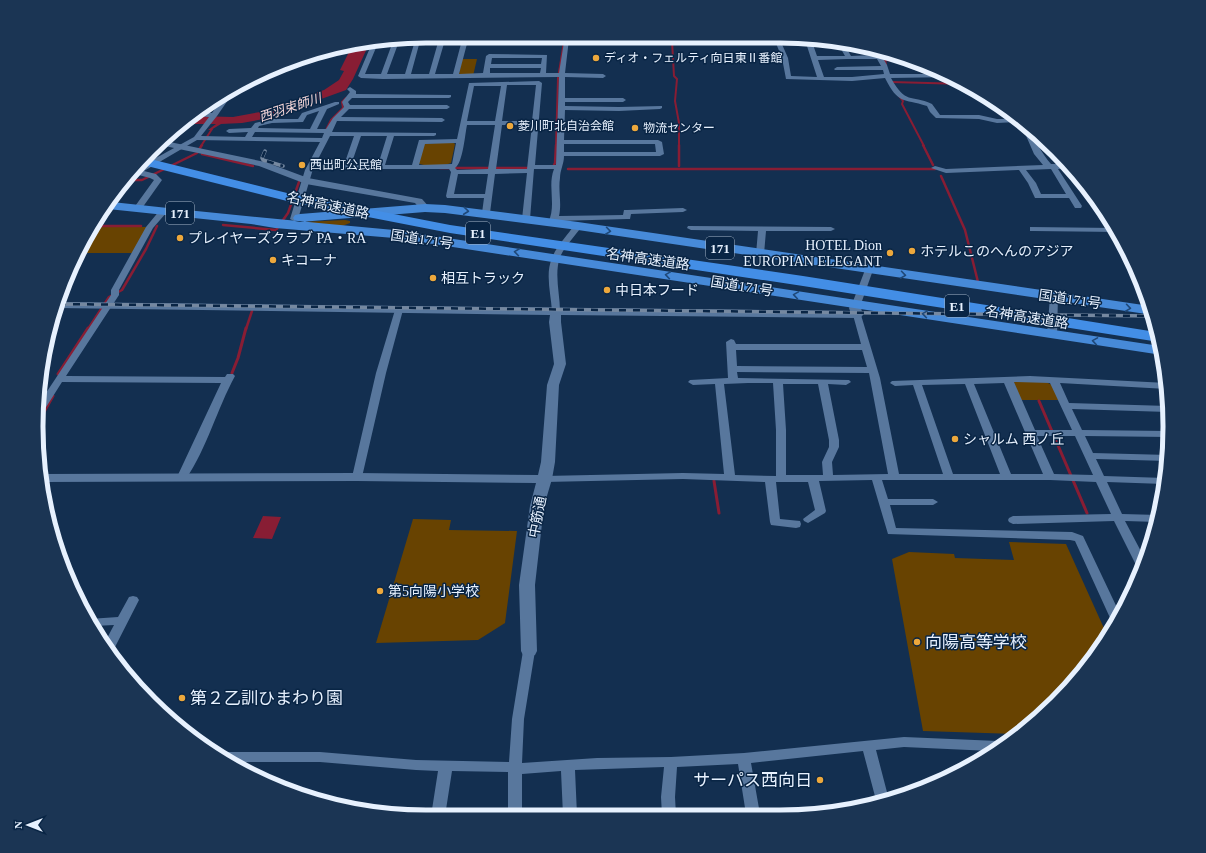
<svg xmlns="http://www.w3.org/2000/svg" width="1206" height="853" font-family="'Times New Roman','Noto Sans JP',serif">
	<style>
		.green { fill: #684301 }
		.water { fill: #881d34 }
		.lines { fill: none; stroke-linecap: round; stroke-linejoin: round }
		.stream-far2 { stroke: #881d34; stroke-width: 2 }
		.stream-far1 { stroke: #881d34; stroke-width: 2.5 }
		.stream { stroke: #881d34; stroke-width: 3 }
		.minor { fill: #58779d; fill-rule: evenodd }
		.tertiary { fill: #58779d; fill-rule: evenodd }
		.trunk { fill: #478ad8; fill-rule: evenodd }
		.motorway { fill: #438ee6; fill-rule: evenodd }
		.rail-casing { stroke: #7588a0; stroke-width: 3.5 }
		.rail { stroke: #092545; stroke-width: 2.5; stroke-dasharray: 7; stroke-linecap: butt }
		.oneway { stroke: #1f4878 }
		.poi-dot { fill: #eda83c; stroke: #092545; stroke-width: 1.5 }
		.labels { text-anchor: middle; stroke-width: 3; stroke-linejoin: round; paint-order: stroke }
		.far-poi-label { font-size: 12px; fill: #e7f1fe; stroke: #092545; text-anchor: start }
		.far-water-label { font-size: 13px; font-style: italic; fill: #f7d8da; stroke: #092545 }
		.shield { fill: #092545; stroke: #a4b4c6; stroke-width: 1 }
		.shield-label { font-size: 13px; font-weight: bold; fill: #e7f1fe }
		.street-label { font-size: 14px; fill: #e7f1fe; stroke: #092545 }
		.poi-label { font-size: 14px; fill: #e7f1fe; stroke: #092545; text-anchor: start }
		.near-poi-label { font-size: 17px; fill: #e7f1fe; stroke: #092545; text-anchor: start }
		.rim { fill: none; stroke: #e7f1fe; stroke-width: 5 }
	</style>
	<rect width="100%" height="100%" fill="#132f50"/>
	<path class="green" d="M462,59H477L473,76L459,74Z
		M452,142L455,144L451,163C442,167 426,167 417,163L423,144Z
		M345,220L350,221V223L342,226L302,222Z
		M97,226L147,227L133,253H81Z
		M1013,381L1046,382L1052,385L1059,400H1021Z
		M413,519L451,520L449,530L517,531L505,623L478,640L376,643Z
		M1009,542L1066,544L1107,635L1089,664L1037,720L1016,734L923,731L892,559L909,552L954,554L955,558L1014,560Z"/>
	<path class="water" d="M369,44L353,79L346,90L269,118L242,123L221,124L211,130H208L216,124H185L194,116L233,117L260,112L324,90L339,80L344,71L340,70L352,46Z
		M263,516L281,517L272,539L253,538Z"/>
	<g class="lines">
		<path class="stream-far2" d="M670,36L672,41L674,76L677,79L675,101L679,123V146
			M813,39L823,41
			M886,65L885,60L912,61
			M891,82L965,84
			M899,96L903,101L902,104L924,146
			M326,130L331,120L343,108L342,102L346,98
			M201,146L212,129
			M556,146L558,78L565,36"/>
		<path class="stream-far1" d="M679,145V166
			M923,145L933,165
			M198,151L202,145
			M202,154L253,166
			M553,167L555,163L556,145
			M440,168H530
			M568,169H935
			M941,176L965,230L978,282
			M126,180H142L197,153
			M223,225L276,230L288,213L299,182
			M98,226H141
			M88,329L109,297L122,290L146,249L157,226
			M246,329L252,311"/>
		<path class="stream" d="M232,373L238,358L246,328
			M58,374L88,328
			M1039,401L1087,513
			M41,417L53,396
			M714,481L719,513"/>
		<path class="minor" d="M433,36H524L569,39L565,73L603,74L606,76L603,78L565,77V98H623L626,100L623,102H565V106L619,107L662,106V108L660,109L619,111L565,110L564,140H658L662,142L664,154L660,156H564C564,164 560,170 560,178C558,191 562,203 559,216L623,215L624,210H627L683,208L687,210L683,212L631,214L630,219H627L557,221L555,225H552L548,223C557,205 547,187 554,169H534L530,219L526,221L522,219L527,173L495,174L490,213L486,215L482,213L484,198H447L446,196L451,172L449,169H313L298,219L294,221L290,219L305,170L320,142L197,140L144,171L156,174L162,180L140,211H134L133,209L154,180L150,178L131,173L133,169H136L194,137L209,117L194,116L198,112L212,113L226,94L235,90L217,116L201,136L245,137L248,132L229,133L226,131L229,129L251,128L255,123L272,119H298L302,113L335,102H339V104L327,109L317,129H326L333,118L344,107L342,102L350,92L347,89L350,87L356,91V94L451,95V97L449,98H352L348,102L350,105H447L450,107L447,109H349L341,117L442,118L445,120L442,122L337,121L332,132L436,133V135L434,136H394L385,165H412L419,140L457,139L469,83L539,81L542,83L535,165H556L559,77L383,79L361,78L358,76L372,43L395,40L420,41L411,74H429L439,39ZM445,40H462L453,74H435ZM468,40L564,42L559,73H546L547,55L489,54L486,56L483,73L459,74ZM378,43L392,44L381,74H365ZM398,44H414L405,74H387ZM492,58H542L541,64H491ZM490,68H541L540,73H490ZM507,85H536L532,121H502ZM474,86H501L495,121H467ZM319,111L310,129L258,128L259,126L272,123L303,122L307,115ZM467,125H495L488,169L457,170L455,168C463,163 465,134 467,125ZM502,125H532L527,169H496ZM255,132L324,133L322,138L252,137ZM330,136H354L344,165H315ZM361,136H387L378,165H351ZM456,143L452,164L419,165L425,144ZM564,144H655L656,152H564ZM458,174H488L485,194H454Z
			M773,36H779L780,38L811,39L817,56H845L837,42H843L851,56L874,55L871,49L878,50L887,65L890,74H946L953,77L891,78C906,105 910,94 932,104L940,115H979L997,119H1012L1016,122L997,123L979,119L936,118L930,112L927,106C902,98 899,105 885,78L852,81L786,79L782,58ZM781,42L806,43L817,77L791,76L788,58ZM847,59H877L881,66L837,67L834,69L835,70H883L884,74L852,77H824L818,60Z
			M1025,129C1036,139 1041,153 1051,164H1067L1071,168L1058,169L1082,206L1081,208H1075L1069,198H1035L1028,183L1019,170L946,173L931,168L935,166L946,169L1043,165L1034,154L1024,131ZM1051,169L1066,194H1041L1036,183L1026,170Z
			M1080,186H1085L1088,190H1080Z
			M160,210H163L167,212L153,228L119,290V295L66,376L225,377L227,374H233L235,376C217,409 207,448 186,479L182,480L177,477L221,383L62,382L43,412L41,413L40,402L111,295V290L146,227Z
			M575,224H578L582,226C575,236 565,246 560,257C554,274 560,294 560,311L556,314L552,311C551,294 545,274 552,258C557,245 568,235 575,224Z
			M688,226L831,227L835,229L831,231H766L764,254L760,256L756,254L758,231L691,230L687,228Z
			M1030,227L1115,228L1118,232L1033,231H1030Z
			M869,267L873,270L862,301L859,306H853L852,304L865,270Z
			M1054,294L1058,297L1057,334L1052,337L1047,334L1050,297Z
			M399,307L403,310L386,373L362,477L357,480L352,477L376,373L395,310Z
			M857,312L861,315L880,378L899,474H943L913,385L895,386L890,383L892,381L1030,376L1167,383V389L1060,383L1069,403L1168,406V412L1072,409L1082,430L1168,431L1169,437L1085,436L1093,453L1169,455L1168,461L1096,459L1104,476L1165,478L1164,484L1107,482L1122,514L1159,515L1158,522L1125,521L1145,559L1141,569L1136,565L1114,521L1013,524L1009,522L1008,520L1009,518L1013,516L1111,514L1096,482L1050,480H882L888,499H933L938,502L933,505H890L896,528L1072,532L1083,536L1120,614L1115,624L1111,620L1075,541L1070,540L888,534L872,480L819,481L826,511L825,513L808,523L804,521L803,519L815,510L808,482H776L780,519L800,521L801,524L800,527L796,528L771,525L770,522L765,482L683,479L545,482L540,479L545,476L683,473L724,474L715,384L693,385L688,382L690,380L728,378L726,342L731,339L734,340L736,344H861L853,315ZM736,350H862L867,367L737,366ZM737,372L869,373L888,474L833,475L832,462L839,447V440L828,384L846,385L851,382L849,380L738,378ZM1014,382L1050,383L1072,430H1035ZM748,383H773L776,430V476L735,475L724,384ZM1004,383L1043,474H1011L974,384ZM783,384H818L829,440V447L822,462L823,475H786V430ZM965,384L1000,474H953L922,385ZM1037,436H1075L1093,475L1054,474Z
			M133,596L137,597L139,600L115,647L111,651L105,642L114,625L94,626L89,619L118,617L129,597Z
			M529,647L533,648L535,651L524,719L522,763L597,758L671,757L744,753L904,737L998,741L1003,743L991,751L904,747L876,750L888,796L876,800L863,751L751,763L760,814H746L738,764L677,767L675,797L676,815H662L661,797L664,767L575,770L577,815H563L561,771L522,774V815L508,816V772L452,771L445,816H431L438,771L416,770L320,762H231L218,754L223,752H320L416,760L509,762L512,719L523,651L525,648Z"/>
		<path class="tertiary" d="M165,141L265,162L308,178L422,199L430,208L425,211L421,210L415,203L306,184L259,166L160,145Z
			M856,301L860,302L862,304L861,308L863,315L861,317L857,318L561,315V322L566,364L559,385L555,462L552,479L544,506L535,585L537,651L535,655L529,657L523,655L521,651L519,585L530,506L536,483L357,481L43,482V474L357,473L538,475L541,462L547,385L554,364L549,322L550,315L58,308L59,302L850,311L849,308L852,302Z"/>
		<path class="trunk" d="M112,202C206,212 300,222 394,230L1160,346L1162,355L394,238L275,228L251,224L108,209Z
			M425,204L445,205L578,222L1150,306L1153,315L578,230L445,213L425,212L300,222L295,221L293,218L295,215L300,214Z"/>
		<path class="motorway" d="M146,158L291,194L450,225L803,276L1156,332L1159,342L803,286L450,233L291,202L139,164Z"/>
		<defs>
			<path id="rail" d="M265,151L262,158L263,160L283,166
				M59,304L1153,316"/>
		</defs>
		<use href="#rail" class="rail-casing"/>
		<use href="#rail" class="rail"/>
	</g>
	<defs><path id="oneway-chevron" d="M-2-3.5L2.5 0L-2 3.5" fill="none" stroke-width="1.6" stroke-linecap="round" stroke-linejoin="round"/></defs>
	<g class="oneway">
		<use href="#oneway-chevron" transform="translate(466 211) rotate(6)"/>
		<use href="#oneway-chevron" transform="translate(608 231) rotate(8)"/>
		<use href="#oneway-chevron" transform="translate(517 252) rotate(-172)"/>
		<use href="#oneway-chevron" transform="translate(668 275) rotate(-171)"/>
		<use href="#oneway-chevron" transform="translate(903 275) rotate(8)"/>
		<use href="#oneway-chevron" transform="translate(796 295) rotate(-171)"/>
		<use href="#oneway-chevron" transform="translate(1128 308) rotate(8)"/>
		<use href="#oneway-chevron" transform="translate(925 314) rotate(-171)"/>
		<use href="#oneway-chevron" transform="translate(1095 341) rotate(-171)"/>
	</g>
	<g class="poi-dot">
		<circle cx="596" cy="58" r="4"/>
		<circle cx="510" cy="126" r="4"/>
		<circle cx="635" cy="128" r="4"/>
		<circle cx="302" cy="165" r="4"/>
		<circle cx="180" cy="238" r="4"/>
		<circle cx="912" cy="251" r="4"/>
		<circle cx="890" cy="253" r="4"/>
		<circle cx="273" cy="260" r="4"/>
		<circle cx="433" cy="278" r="4"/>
		<circle cx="607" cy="290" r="4"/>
		<circle cx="955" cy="439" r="4"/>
		<circle cx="380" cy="591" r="4"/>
		<circle cx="917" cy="642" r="4"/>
		<circle cx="182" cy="698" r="4"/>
		<circle cx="820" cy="780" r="4"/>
	</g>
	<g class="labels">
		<g class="far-poi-label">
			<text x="604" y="62">ディオ・フェルティ向日東Ⅱ番館</text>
			<text x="518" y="130">菱川町北自治会館</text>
			<text x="643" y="132">物流センター</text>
			<text x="310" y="169">西出町公民館</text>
		</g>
		<g class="far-water-label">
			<text transform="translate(290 107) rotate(-18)" y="5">西羽束師川</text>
		</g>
		<g class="shield">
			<rect x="166" y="202" width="28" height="22" rx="3"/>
			<rect x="466" y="222" width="24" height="22" rx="3"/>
			<rect x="706" y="237" width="28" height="22" rx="3"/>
			<rect x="945" y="295" width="24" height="22" rx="3"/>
		</g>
		<g class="shield-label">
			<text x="180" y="218">171</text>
			<text x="478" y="238">E1</text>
			<text x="720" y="253">171</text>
			<text x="957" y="311">E1</text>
		</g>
		<g class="street-label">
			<text transform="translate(328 205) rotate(12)" y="5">名神高速道路</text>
			<text transform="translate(422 239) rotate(8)" y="5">国道171号</text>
			<text transform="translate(648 259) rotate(8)" y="5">名神高速道路</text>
			<text transform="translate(742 286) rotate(9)" y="5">国道171号</text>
			<text transform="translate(1070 299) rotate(8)" y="5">国道171号</text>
			<text transform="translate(1027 317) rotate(9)" y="5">名神高速道路</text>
			<text transform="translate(537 517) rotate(-79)" y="5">中筋通</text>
		</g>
		<g class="poi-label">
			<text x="188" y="243">プレイヤーズクラブ PA・RA</text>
			<text x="882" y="250" text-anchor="end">HOTEL Dion<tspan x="882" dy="16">EUROPIAN ELEGANT</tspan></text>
			<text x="920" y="256">ホテルこのへんのアジア</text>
			<text x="281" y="265">キコーナ</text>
			<text x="441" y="283">相互トラック</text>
			<text x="615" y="295">中日本フード</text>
			<text x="963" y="444">シャルム 西ノ丘</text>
			<text x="388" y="596">第5向陽小学校</text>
		</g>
		<g class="near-poi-label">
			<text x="925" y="648">向陽高等学校</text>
			<text x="190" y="704">第２乙訓ひまわり園</text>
			<text x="812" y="786" text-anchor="end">サーパス西向日</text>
		</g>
	</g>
	<path d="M0 0H1206V853H0ZM426 43H780A383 383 0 0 1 1163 426V427A383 383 0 0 1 780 810H426A383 383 0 0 1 43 427V426A383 383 0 0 1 426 43Z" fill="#1b3554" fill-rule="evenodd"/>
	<path class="rim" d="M426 43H780A383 383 0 0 1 1163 426V427A383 383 0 0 1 780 810H426A383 383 0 0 1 43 427V426A383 383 0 0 1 426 43Z"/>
	<g transform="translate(28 825) rotate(270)" stroke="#092545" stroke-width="3" paint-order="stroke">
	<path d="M0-3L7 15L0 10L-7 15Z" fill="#e7f1fe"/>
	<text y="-6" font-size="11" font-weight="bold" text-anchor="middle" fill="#e7f1fe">N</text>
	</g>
</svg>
